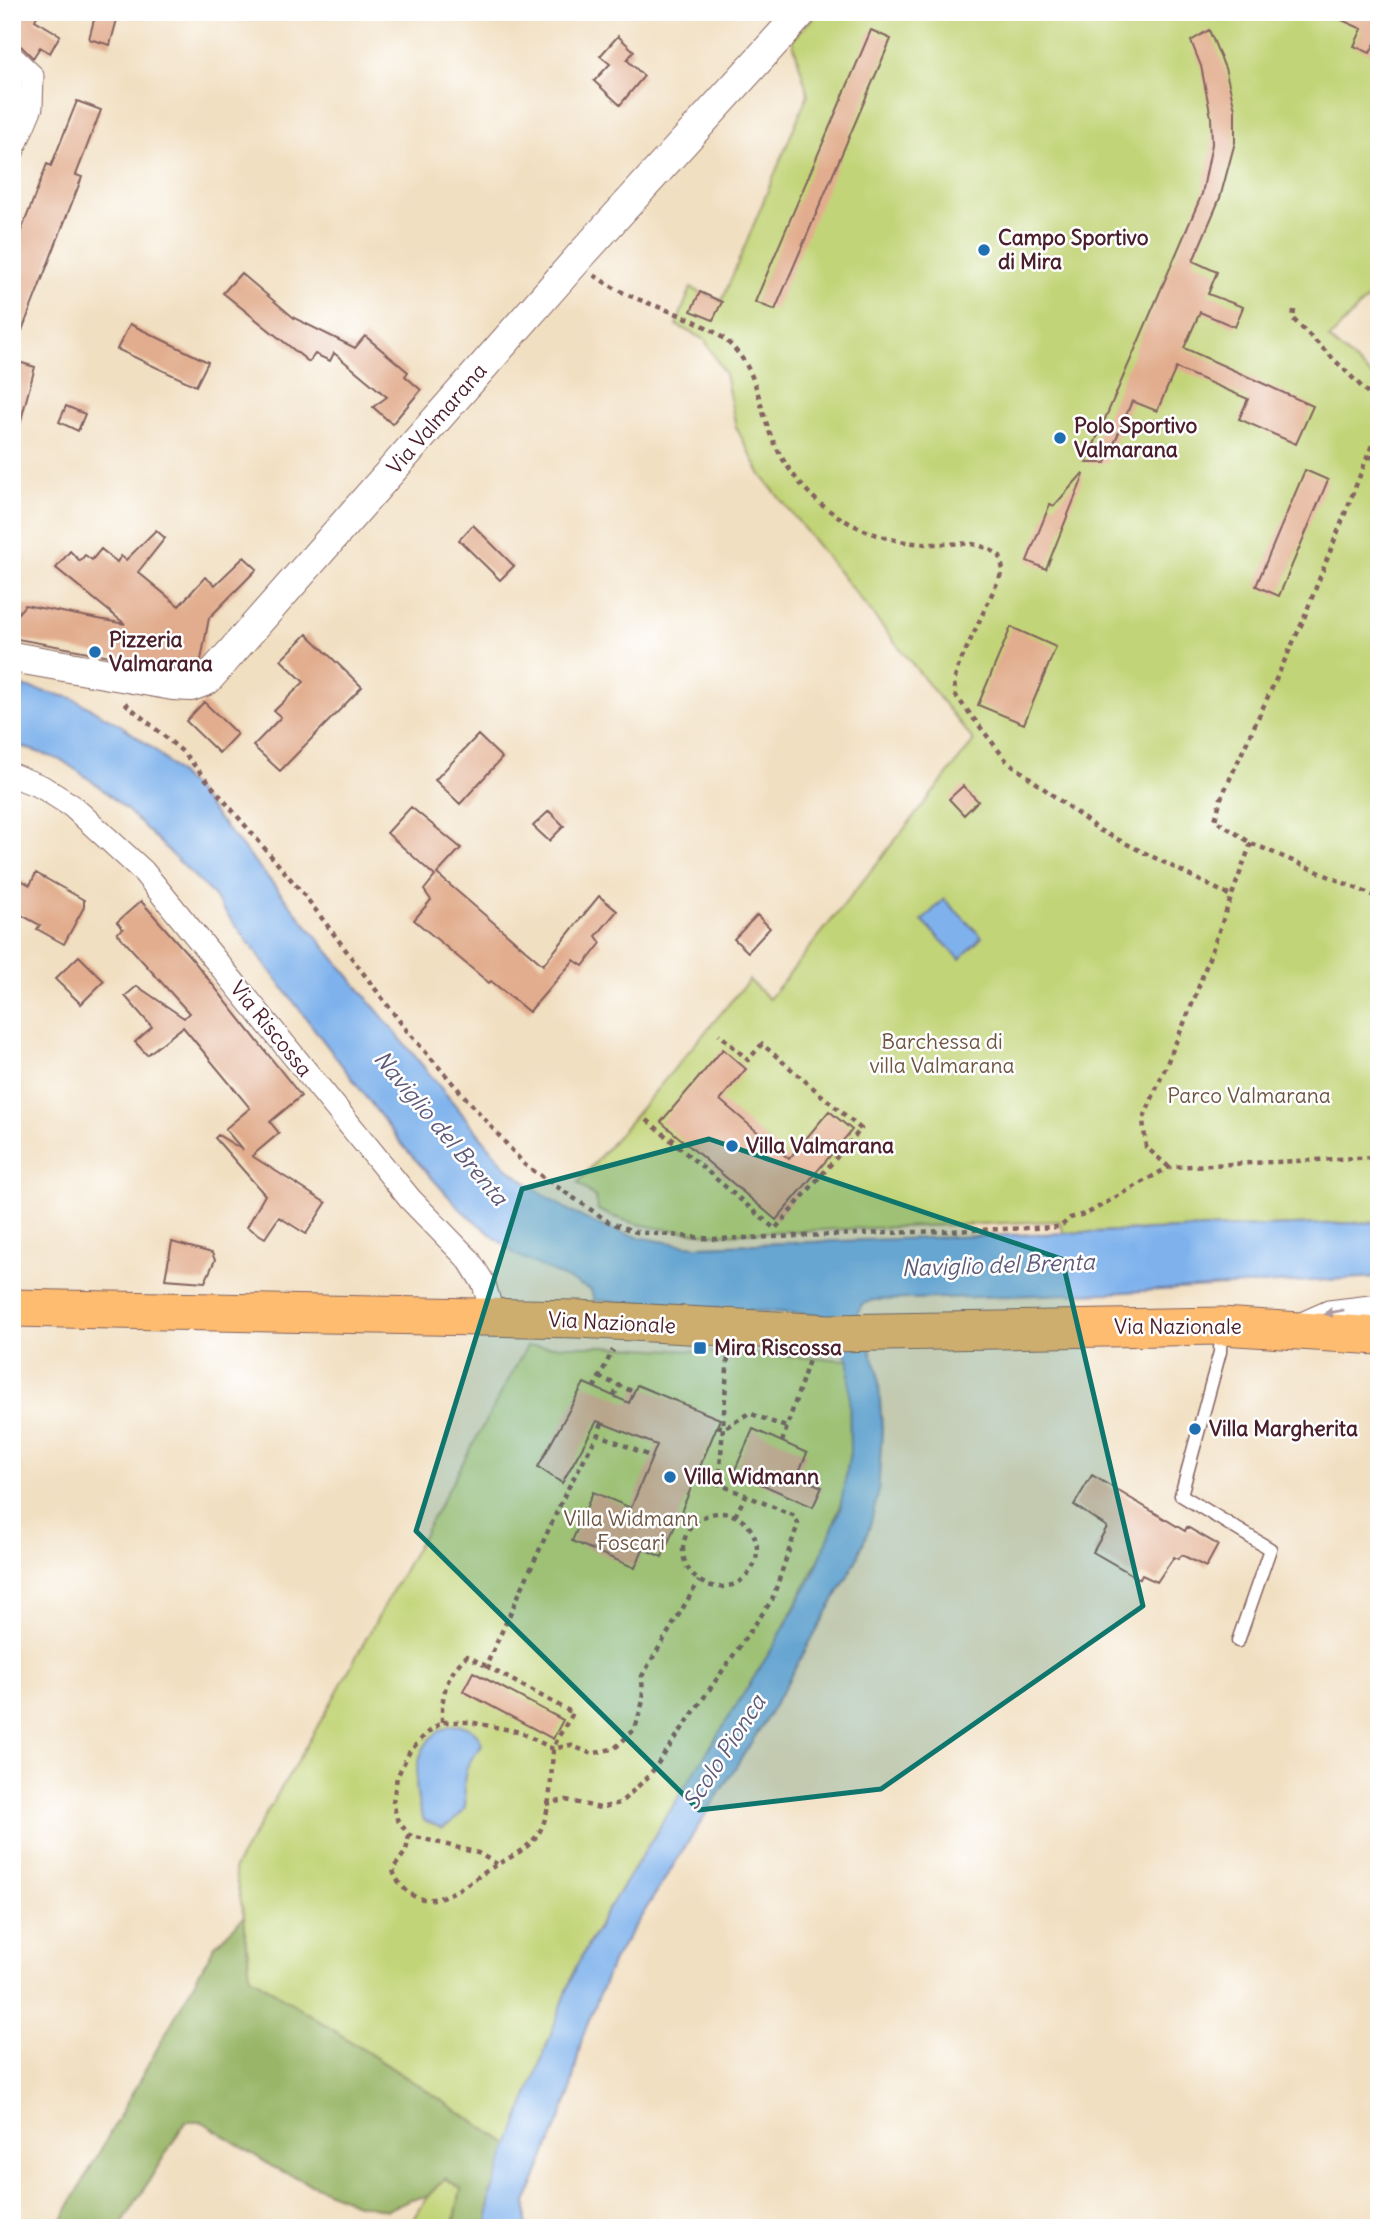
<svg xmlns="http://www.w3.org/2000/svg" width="1391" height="2240" font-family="Delius,sans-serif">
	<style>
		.green { fill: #c2d478; stroke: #867a52; stroke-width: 2 }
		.forest { fill: #99b668; stroke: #726a4a; stroke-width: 2 }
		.water { fill: #7fb2ec; stroke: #64688c; stroke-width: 2 }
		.building { fill: #e2ad8e }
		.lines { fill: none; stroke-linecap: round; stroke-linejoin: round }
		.service-casing { stroke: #846260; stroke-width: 15 }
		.minor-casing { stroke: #846260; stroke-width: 25 }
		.tertiary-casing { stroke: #846260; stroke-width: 32 }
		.primary-casing { stroke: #846260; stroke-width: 39 }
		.path { stroke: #846260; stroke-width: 4.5; stroke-dasharray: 5 5; stroke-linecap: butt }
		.service { stroke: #fff; stroke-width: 12 }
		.minor { stroke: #fff; stroke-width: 23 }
		.tertiary { stroke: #fff; stroke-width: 30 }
		.primary { stroke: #fdbc70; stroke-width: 37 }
		.oneway { fill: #ae9aa0 }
		.marked { fill: #0f766e; fill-opacity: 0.2; stroke: #0f766e; stroke-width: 5; stroke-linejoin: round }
		.poi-dot { fill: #1f6fb2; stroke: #fff; stroke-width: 2.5 }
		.labels { text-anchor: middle; stroke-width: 5; stroke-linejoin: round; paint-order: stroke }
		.poi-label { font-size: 21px; font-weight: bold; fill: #4a1f2b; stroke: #fff; text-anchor: start }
		.street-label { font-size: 21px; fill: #4a1f2b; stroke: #fff }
		.park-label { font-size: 21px; fill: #6e5542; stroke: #fff }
		.water-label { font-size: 23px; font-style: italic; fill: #5f5a78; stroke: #fff }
	</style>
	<rect width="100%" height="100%" fill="#fff"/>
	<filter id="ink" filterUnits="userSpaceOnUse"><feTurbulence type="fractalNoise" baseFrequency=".0143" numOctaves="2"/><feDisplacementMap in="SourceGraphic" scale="14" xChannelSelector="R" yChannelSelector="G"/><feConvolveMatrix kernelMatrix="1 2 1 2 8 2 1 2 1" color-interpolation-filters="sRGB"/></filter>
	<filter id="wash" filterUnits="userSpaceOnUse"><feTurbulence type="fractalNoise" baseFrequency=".00686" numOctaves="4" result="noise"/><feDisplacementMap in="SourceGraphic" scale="28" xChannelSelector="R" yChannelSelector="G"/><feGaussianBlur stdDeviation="1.57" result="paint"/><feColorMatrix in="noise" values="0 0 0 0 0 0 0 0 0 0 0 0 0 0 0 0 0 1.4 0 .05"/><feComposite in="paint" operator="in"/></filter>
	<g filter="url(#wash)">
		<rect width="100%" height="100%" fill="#f1dfc1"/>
		<path class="green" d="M819,12H1379V286L1329,339L1379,382V1222L1064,1233L1059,1221L716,1234C674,1231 636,1228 598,1210L596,1198L578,1183L749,980L769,999L974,741L761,475L736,427L725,374L705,340L676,325L691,288L722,301L808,94L792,39Z
			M527,1346H603L849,1360L850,1452L847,1483L828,1542L775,1644L607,1911L576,1967L510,2145L250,1976L244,1917L234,1868L322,1719Z
			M445,2178L462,2189L453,2228H409L427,2197Z"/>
		<path class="forest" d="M244,1917L250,1976L510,2145L490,2196L488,2228H453L461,2189L445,2178L427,2197L410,2199L387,2210L354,2203L273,2167L203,2122H185L120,2228H57L215,1945Z"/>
		<path class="water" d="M12,684L72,698L122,726L155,750L191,786L274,885L506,1167C573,1220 613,1238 698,1246L1379,1222V1277L1109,1293L874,1300L862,1304L857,1314L878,1371L882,1429L878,1495L869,1529L855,1563L768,1716L613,1961L582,2038L569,2097L526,2203V2228H488L490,2196L576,1967L607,1911L775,1644L813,1575L840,1510L850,1452L849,1360L821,1315L594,1300L591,1290L516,1255L459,1208L405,1148L210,892L128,811L96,784L63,761L12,743Z
			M944,899L982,937L960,959L922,921Z
			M459,1725C472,1728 479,1732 482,1746C476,1753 468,1761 466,1770C458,1801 481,1805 442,1828L424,1820C409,1787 413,1729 459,1725Z"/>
		<g id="blocks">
			<path class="building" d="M12,12H39L35,20L60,35L50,53L40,47L33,58L21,46L12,43Z
				M96,12H119L110,45L89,39Z
				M1324,12H1379V36L1370,53L1354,46L1362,29Z
				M871,30L891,39L775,310L755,302Z
				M1209,30L1225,68L1235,109V142L1220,198L1193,261L1217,272L1208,294L1243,307L1235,327L1200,312L1184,348L1313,406L1296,444L1239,419L1248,399L1176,368L1157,411L1132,401L1106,463H1086L1202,194L1212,144L1211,117L1201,66L1191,41Z
				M618,36L634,51L627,60L644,76L620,105L594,81L610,64L600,56Z
				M77,101L101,110L76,175L82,177L12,356V255L47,164L51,166Z
				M241,273L294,318L355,348L365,336L408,372L405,376L421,390L392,424L373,407L387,397L334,353L330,361L315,354L309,362L223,293Z
				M700,292L722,302L713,320L691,311Z
				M130,324L208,362L196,386L117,349Z
				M12,360L35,367L17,435L12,434Z
				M66,406L85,414L78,431L59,422Z
				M1305,470L1328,480L1279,596L1256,586Z
				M1082,474L1084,475L1046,569L1027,561L1050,504L1054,506Z
				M473,525L514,566L500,580L459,540Z
				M156,530L165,538L138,572L179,606L205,577L215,585L244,557L257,569L209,618L201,660L197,665L175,668L12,638V620L25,605L125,624L56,568L70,551L80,561L85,555L92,560L101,549L117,562L121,556L126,560Z
				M1011,627L1056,647L1024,724L978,705Z
				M307,634L362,687L280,771L253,746L281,717L274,711L304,682L281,660Z
				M204,702L237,734L219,753L186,721Z
				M478,735L502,758L460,804L435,780Z
				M963,786L978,801L964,815L949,799Z
				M411,807L461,848L437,874L543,965L599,896L617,911L596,936L601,943L583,966L574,960L529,1012L491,981L489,983L414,920L431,900L424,890L435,876L387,833Z
				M549,811L564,826L549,841L533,826Z
				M36,873L84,900V907L64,944L37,929L40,925L12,910V875L30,885Z
				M141,901L193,960L301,1096L270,1122L279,1133L252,1156L326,1203L306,1234L279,1217L265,1238L247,1227L265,1195L215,1138L218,1135L243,1150L225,1129L250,1108L183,1027L147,1055L135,1042L152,1027L125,996L137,986L184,1018L189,1013L117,933L123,929L117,922Z
				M757,915L770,928L748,952L734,939Z
				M79,956L104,981L81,1004L55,979Z
				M723,1049L746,1069L720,1100L789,1159L829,1111L852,1130L776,1220L661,1122Z
				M172,1242L212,1253L215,1260L205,1282L165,1279Z
				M584,1383L629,1403L637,1385L720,1419L662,1557L643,1549L635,1568L572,1541L593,1492L631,1508L657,1445L597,1421L562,1483L538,1467Z
				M753,1429L807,1453L799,1472L805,1475L803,1479L822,1487L813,1507L734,1472Z
				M1092,1475L1185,1531L1187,1527L1218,1545L1206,1567L1182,1555L1178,1559L1174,1557L1157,1582L1142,1575L1140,1579L1093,1552L1107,1527L1074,1505Z
				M473,1672L563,1720L553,1739L463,1691Z"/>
		</g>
	</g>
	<g filter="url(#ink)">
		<use href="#blocks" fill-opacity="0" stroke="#846260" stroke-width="2"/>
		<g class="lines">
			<defs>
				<path id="service" d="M1221,1329L1220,1352L1181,1495L1270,1549L1238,1641"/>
				<path id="minor" d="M12,57L32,76L31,107L12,152
					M12,775L42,787L72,806L143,871L410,1199L469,1260L484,1284L493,1317
					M1295,1327L1329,1312L1379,1306"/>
				<path id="tertiary" d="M12,657L173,685L191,686L207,680L582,254L802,12"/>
				<path id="primary" d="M12,1308L577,1319L829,1333L1221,1326L1379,1336"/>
			</defs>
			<use href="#service" class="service-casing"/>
			<use href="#minor" class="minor-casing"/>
			<use href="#tertiary" class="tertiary-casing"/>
			<use href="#primary" class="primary-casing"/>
			<path class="path" d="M594,275C604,282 615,289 626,294C663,311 712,320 738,353C758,377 760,409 771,436C782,463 806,495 830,511C860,532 893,543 929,544C957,545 976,538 1000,556L1003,570L958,667L954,682L956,696L1006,760L1099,830L1229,895
				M1294,310L1293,319L1368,393L1377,406L1379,418
				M1379,427L1302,623L1221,798L1215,820L1251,843L1379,898
				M1368,456L1379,461
				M125,703L183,752L305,896L407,1031L525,1165L609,1222L636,1232L715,1239L1060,1227L1070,1218L1088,1213L1169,1167L1379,1157
				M647,1120L775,1229L861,1129L762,1044L748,1060L719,1034
				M671,1141L676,1134
				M1169,1167L1146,1147L1143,1120L1193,1002L1251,843
				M599,1377L634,1392
				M594,1388L613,1350
				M614,1396L619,1385
				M602,1423L598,1434L652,1457
				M717,1426L725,1428L749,1413L786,1427
				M782,1442L809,1360
				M719,1483L728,1355
				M683 1550a37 37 0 1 1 74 0a37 37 0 1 1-74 0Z
				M735,1516L746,1495
				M442,1722C441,1696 446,1674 467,1656L486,1666L566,1492L598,1434
				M546,1804L566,1800L600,1808L620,1803L649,1776L772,1600L798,1524L795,1516L697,1475
				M409,1835L406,1851L393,1869C394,1877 398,1881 403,1887C431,1920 472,1878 498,1864C514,1855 530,1848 540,1831C551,1811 551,1775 553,1752C555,1739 567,1724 573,1713L486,1666
				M497,1864L478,1853L409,1835L397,1819L393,1802L397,1777L410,1751L425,1735L442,1722H470L520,1732L553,1749L570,1745L592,1754L615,1748L635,1729L643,1701L642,1676L699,1581"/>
			<use href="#service" class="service"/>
			<use href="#minor" class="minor"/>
			<use href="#tertiary" class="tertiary"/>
			<use href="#primary" class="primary"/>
		</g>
		<defs><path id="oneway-solid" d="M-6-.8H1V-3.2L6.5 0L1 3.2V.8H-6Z" transform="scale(1.75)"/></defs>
		<use class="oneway" href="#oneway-solid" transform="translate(1334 1312) rotate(168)"/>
	</g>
	<path class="marked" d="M709,1139L1062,1259L1143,1606L881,1789L699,1810L416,1531L522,1189Z"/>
	<g class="poi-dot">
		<circle cx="984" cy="250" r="7"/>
		<circle cx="1060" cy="438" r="7"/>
		<circle cx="95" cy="652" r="7"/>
		<circle cx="732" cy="1146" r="7"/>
		<rect x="693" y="1341" width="14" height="14" rx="3.5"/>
		<circle cx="1195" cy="1429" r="7"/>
		<circle cx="670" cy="1477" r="7"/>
	</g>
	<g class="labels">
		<g class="poi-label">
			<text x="998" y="245">Campo Sportivo<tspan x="998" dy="24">di Mira</tspan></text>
			<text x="1074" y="433">Polo Sportivo<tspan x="1074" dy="24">Valmarana</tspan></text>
			<text x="109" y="647">Pizzeria<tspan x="109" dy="24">Valmarana</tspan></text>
			<text x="746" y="1153">Villa Valmarana</text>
			<text x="714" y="1355">Mira Riscossa</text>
			<text x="1209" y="1436">Villa Margherita</text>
			<text x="684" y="1484">Villa Widmann</text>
		</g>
		<g class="street-label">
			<text transform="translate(437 419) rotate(-49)" y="7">Via Valmarana</text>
			<text transform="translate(271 1029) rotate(51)" y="7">Via Riscossa</text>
			<text transform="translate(612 1323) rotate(3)" y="7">Via Nazionale</text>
			<text x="1178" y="1334">Via Nazionale</text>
		</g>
		<g class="park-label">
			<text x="942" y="1049">Barchessa di<tspan x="942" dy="24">villa Valmarana</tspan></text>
			<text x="1249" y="1103">Parco Valmarana</text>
			<text x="631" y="1526">Villa Widmann<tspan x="631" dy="24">Foscari</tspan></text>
		</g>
		<g class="water-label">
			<text transform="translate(441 1128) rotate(50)" y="8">Naviglio del Brenta</text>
			<text transform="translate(998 1265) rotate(-2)" y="8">Naviglio del Brenta</text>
			<text transform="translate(724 1752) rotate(-57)" y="8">Scolo Pionca</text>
		</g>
	</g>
	<rect width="1391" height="2240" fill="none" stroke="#fff" stroke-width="42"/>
</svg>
